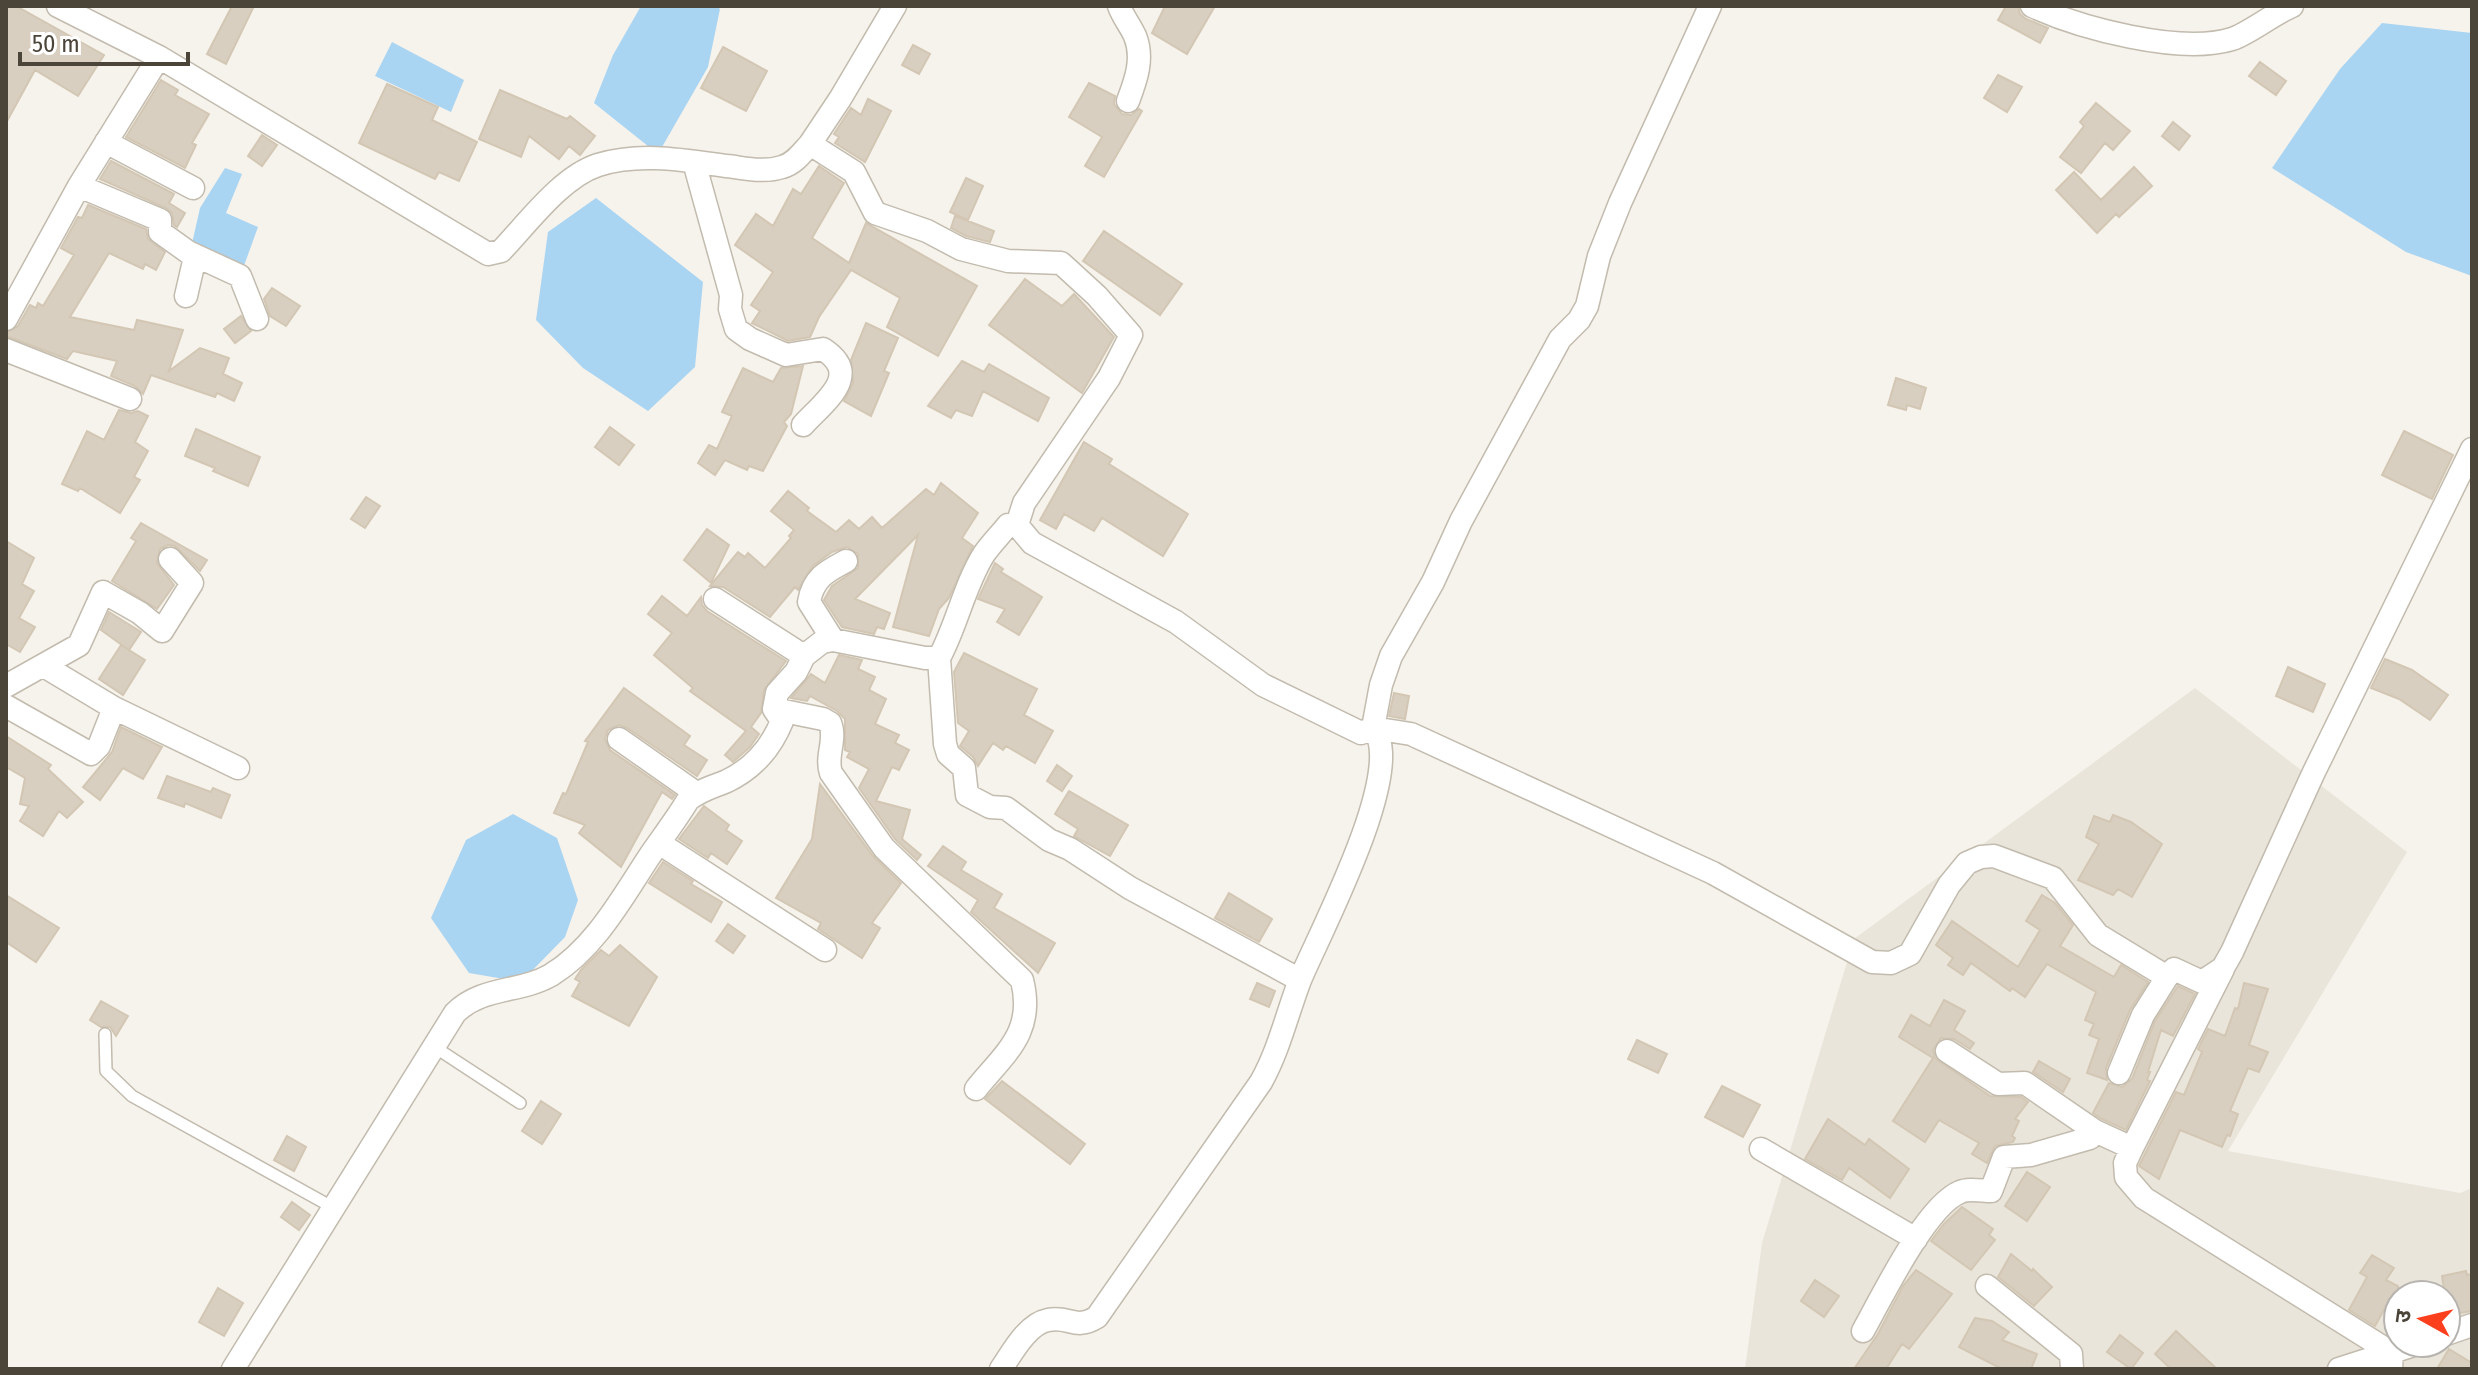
<svg xmlns="http://www.w3.org/2000/svg" width="2478" height="1375" font-family="'Fira Sans Condensed','Noto Sans Devanagari',sans-serif">
	<style>
		.residential { fill: #eae5da; fill-rule: evenodd }
		.water { fill: #a9d4f2 }
		.building { fill: #d8cfc1; stroke: #d3c7b4; stroke-width: 2 }
		.lines { fill: none; stroke-linecap: round; stroke-linejoin: round }
		.lane-casing { stroke: #c2bbae; stroke-width: 14 }
		.street-casing { stroke: #c2bbae; stroke-width: 25 }
		.lane { stroke: #fff; stroke-width: 11 }
		.street { stroke: #fff; stroke-width: 22 }
	</style>
	<rect width="100%" height="100%" fill="#f6f3ec"/>
	<path class="residential" d="M2195,688L2407,852L2228,1151L2460,1193L2472,1188V1369H1745L1762,1243L1854,939ZM2398,1295H2446V1343H2398Z"/>
	<path class="water" d="M641,6H716L720,9L708,67L658,154L594,103L613,55Z
		M2382,23L2472,33V276L2406,252L2272,168L2340,69Z
		M392,42L464,80L451,112L375,76Z
		M225,168L242,174L226,213L258,227L241,274L191,248L200,208Z
		M596,198L703,282L695,367L648,411L583,368L536,320L548,232Z
		M513,814L557,838L578,900L565,937L521,982L469,973L431,918L466,840Z"/>
	<path class="building" d="M6,6H16L104,55L78,96L35,70L6,123Z
		M232,6H254L226,64L207,54Z
		M1165,6H1215L1187,54L1152,33Z
		M2006,6H2018L2020,14L2026,19L2048,28L2040,43L1998,20Z
		M913,45L930,54L919,74L902,65Z
		M723,47L767,71L746,111L701,88Z
		M2260,62L2286,81L2276,95L2249,76Z
		M1998,75L2022,87L2007,112L1984,98Z
		M161,80L178,90L175,95L209,114L192,143L196,145L185,168L126,137Z
		M1089,83L1115,96L1114,104L1122,114L1131,115L1139,109L1142,111L1104,177L1085,166L1102,137L1069,117Z
		M387,84L438,107L432,120L477,142L459,181L439,172L435,179L359,143Z
		M500,90L567,119L570,116L595,136L580,155L569,146L559,159L529,136L521,157L479,139Z
		M868,99L891,111L865,162L835,143L839,137L834,134L851,108L861,115Z
		M2096,103L2130,131L2113,150L2105,143L2081,173L2060,157L2084,126L2080,122Z
		M2173,122L2190,136L2179,150L2162,136Z
		M262,135L277,145L262,166L248,156Z
		M111,161L174,194L169,203L185,213L177,227L174,225L172,213L166,208L100,179Z
		M819,166L844,183L812,238L849,263L866,223L977,286L938,356L887,327L900,298L851,270L819,317L810,337L788,341L752,323L760,311L751,305L773,272L735,245L756,214L773,226L793,189L801,194Z
		M2134,167L2152,186L2119,217L2116,214L2097,233L2056,190L2074,172L2101,200Z
		M966,178L983,186L968,220L950,212Z
		M88,205L146,229L148,239L165,252L156,270L145,264L143,269L109,253L70,317L134,330L137,320L183,330L169,371L200,348L229,358L223,374L242,383L234,401L217,393L215,397L151,375L143,394L135,386L111,376L117,361L73,351L67,359L6,336V333L18,326L30,305L36,308L38,303L43,306L74,255L61,248L78,217L82,218Z
		M955,216L994,231L990,242L966,236L951,228Z
		M1104,231L1182,284L1160,315L1083,261Z
		M1025,279L1062,306L1074,294L1114,337L1082,393L989,325Z
		M272,288L300,306L286,326L270,316L264,299Z
		M241,316L251,331L235,343L224,329Z
		M866,323L898,338L884,371L889,373L871,416L844,401L853,383L851,360Z
		M962,361L984,372L989,364L1049,398L1038,421L983,391L972,416L956,410L951,418L928,406Z
		M803,366L791,414L784,422L787,426L763,471L749,466L747,470L725,460L715,475L698,463L709,445L717,449L732,416L722,412L743,368L773,382L781,368Z
		M1896,378L1926,388L1920,409L1907,405L1906,410L1888,405Z
		M119,410L131,413L138,411L148,416L135,442L148,451L134,477L140,480L120,513L80,488L78,491L62,484L87,431L104,440Z
		M610,427L634,445L619,465L595,447Z
		M196,429L260,457L248,486L213,471L215,468L185,456Z
		M2404,431L2453,455L2432,499L2382,475Z
		M1084,442L1112,459L1109,464L1188,514L1163,556L1102,518L1094,531L1064,514L1056,529L1040,520Z
		M941,483L978,513L962,538L973,546L949,598L939,609L929,636L893,627L918,535L855,599L890,613L884,629L877,627L874,634L842,627L824,600L832,586L858,568V554L847,547L832,552L813,566L798,590L795,587L770,617L723,587L710,586L738,552L745,557L748,553L765,568L791,538L789,536L794,530L771,511L788,491L809,508L807,511L836,532L849,520L859,529L872,517L882,528L926,489L934,495Z
		M366,497L380,506L365,528L351,519Z
		M141,523L207,560L200,571L175,546L168,545L160,549L157,563L174,585L157,609L112,581L136,541L131,538Z
		M707,529L729,545L711,583L684,560Z
		M6,541L34,558L22,584L34,591L19,618L35,627L20,652L6,644Z
		M995,563L1003,569L1001,572L1042,597L1019,635L997,622L1005,609L978,599Z
		M662,596L687,616L701,597L702,605L707,611L786,661L764,690L761,713L751,727L759,734L750,747L733,762L725,755L746,731L690,691L693,688L654,655L672,633L648,614Z
		M109,612L141,632L129,650L101,630Z
		M121,645L145,660L123,695L99,679Z
		M964,653L1037,689L1024,715L1053,731L1035,763L1006,746L1003,750L993,743L978,766L973,757L960,746L969,731L958,723L954,672Z
		M839,655L862,660L858,669L875,677L869,690L886,699L875,724L899,735L895,743L909,750L899,770L892,767L876,801L910,810L902,839L921,855L917,860L895,839L859,788L869,769L847,757L850,752L845,750V719L837,711L810,696L807,701L791,698L811,674L825,683Z
		M2385,659L2412,670L2448,695L2430,720L2399,699L2371,688Z
		M2288,667L2325,684L2313,712L2276,696Z
		M624,688L690,736L684,745L707,760L697,776L627,728L619,725L608,730L605,739L610,750L675,795L672,799L662,792L621,867L579,833L585,825L554,813L563,793L566,794L588,742L585,741Z
		M1394,693L1409,696L1405,719L1389,716Z
		M121,727L162,747L143,779L123,768L100,800L83,787L112,752Z
		M6,736L51,765L48,769L83,802L67,818L59,811L43,836L20,821L29,806L20,804L25,778L6,767Z
		M1057,765L1072,776L1062,791L1047,781Z
		M167,776L211,792L213,788L230,795L221,818L185,803L184,807L158,798Z
		M820,784L873,856L901,883L872,923L880,928L862,958L818,929L821,923L776,898L812,839Z
		M1069,791L1128,825L1110,856L1074,836L1078,829L1055,814Z
		M704,806L729,825L726,830L742,841L727,864L711,853L708,858L679,839Z
		M2113,815L2131,822L2162,844L2132,897L2118,889L2113,895L2078,880L2099,844L2086,837L2094,816L2110,822Z
		M943,846L966,862L961,870L1002,894L994,908L1055,943L1038,973L971,912L978,900L928,866Z
		M663,862L693,881L691,884L722,902L711,922L649,883Z
		M1229,893L1272,919L1259,942L1215,918Z
		M6,895L59,928L36,962L6,942Z
		M2042,895L2055,903L2073,925L2060,946L2114,977L2121,965L2148,982L2130,1010L2106,1068L2107,1080L2087,1073L2099,1039L2089,1035L2094,1024L2085,1020L2096,992L2047,964L2025,997L2012,988L2010,991L1971,963L1963,975L1948,965L1953,958L1936,945L1952,921L2018,967L2040,930L2026,921Z
		M728,924L745,936L733,953L716,941Z
		M620,945L657,977L629,1026L572,996L580,982L575,979L581,970L601,950L609,956Z
		M1257,983L1275,991L1269,1007L1250,999Z
		M2244,983L2268,989L2249,1045L2268,1052L2259,1072L2248,1068L2230,1111L2238,1114L2230,1136L2227,1135L2222,1147L2180,1130L2159,1179L2139,1166L2176,1092L2184,1095L2202,1052L2198,1049L2208,1029L2225,1036L2235,1008L2238,1009Z
		M2178,986L2195,994L2173,1036L2161,1030L2148,1072H2150L2147,1080L2150,1081L2126,1130L2102,1119L2093,1113L2109,1083L2122,1087L2132,1079L2155,1021Z
		M1944,1000L1965,1011L1954,1030L1974,1043L1970,1049L1954,1039L1941,1038L1933,1050L1935,1058L1990,1096L2021,1097L2028,1102L2015,1119L2019,1121L2012,1136L2015,1138L2013,1142L1995,1146L1987,1163L1972,1154L1979,1143L1939,1120L1925,1142L1893,1121L1933,1058L1899,1037L1911,1015L1930,1026Z
		M101,1001L128,1016L116,1036L110,1027H101L90,1020Z
		M1637,1040L1667,1054L1658,1073L1628,1059Z
		M2039,1061L2070,1079L2063,1092L2033,1072Z
		M1002,1081L1085,1144L1070,1164L985,1099Z
		M1722,1086L1760,1105L1743,1137L1705,1117Z
		M541,1101L561,1114L542,1144L522,1131Z
		M1828,1119L1865,1145L1869,1139L1909,1169L1890,1198L1849,1168L1842,1180L1805,1159Z
		M287,1136L306,1147L294,1171L274,1160Z
		M2027,1172L2050,1187L2027,1221L2005,1206Z
		M292,1202L310,1215L299,1230L281,1217Z
		M1962,1207L1993,1229L1989,1235L1995,1240L1971,1270L1931,1241L1944,1224Z
		M2011,1254L2032,1271L2033,1269L2052,1287L2034,1306L1998,1277Z
		M2372,1255L2394,1268L2386,1280L2398,1286V1312L2386,1306L2375,1326L2349,1310L2367,1277L2360,1273Z
		M1916,1270L1952,1294L1909,1349L1902,1344L1886,1369H1854L1878,1334L1903,1286Z
		M2466,1271L2467,1275L2472,1274V1311L2448,1315L2442,1276Z
		M1815,1280L1839,1296L1824,1317L1801,1301Z
		M218,1288L243,1303L224,1336L199,1322Z
		M1975,1318L1992,1321L2009,1332L2002,1340L2037,1354L2031,1369H2002L1959,1347Z
		M2176,1331L2217,1369H2171L2155,1354Z
		M2120,1335L2143,1353L2131,1369L2107,1352Z
		M2449,1349L2472,1363V1369H2437Z"/>
	<g class="lines">
		<defs>
			<path id="lane" d="M105,1034L106,1071L132,1096L332,1207
				M433,1046L520,1103"/>
			<path id="street" d="M58,6L159,57L488,254L501,251C527,224 561,177 598,165C640,152 683,160 727,166C745,168 764,173 782,167C794,164 802,153 810,144
				M895,6L840,99L810,144L854,172L875,213L927,231L961,249L1008,261L1061,263L1097,296L1131,335L1109,378L1024,503L1017,525L1032,543L1176,622L1263,685L1361,733L1373,728L1381,685L1391,656L1433,582L1461,521L1560,339L1579,320L1587,306L1599,256L1620,203L1710,6
				M1119,6C1123,17 1130,25 1135,36C1144,58 1136,80 1128,101
				M2032,6C2080,28 2180,55 2232,39C2248,34 2273,14 2292,6
				M106,142L193,188
				M694,162L731,295L730,309L736,329L750,339L786,355L823,349C863,375 825,401 803,425
				M79,186L160,220V232L195,257L186,296
				M188,252L240,276L257,319
				M6,319L79,186L159,57
				M6,350L130,399
				M715,599L804,656
				M833,640L809,602C813,578 827,571 846,561
				M939,658L945,744L948,754L964,768L967,795L990,807L1006,808L1049,840L1070,849L1130,888L1300,980
				M44,666L114,708L238,768
				M6,686L79,645L103,592L140,613L162,631L192,583L170,559
				M6,706L91,754L99,746L114,708
				M774,709L823,719L830,723C837,740 825,756 831,773L884,848L1022,980C1035,1032 1006,1052 976,1089
				M1373,728L1411,734L1713,873L1872,962L1891,963L1910,954L1949,885L1967,863L1981,857L1994,856L2053,878L2098,935L2167,977L2174,969L2202,982L2223,968L2232,952L2313,774L2472,449
				M619,739L696,793
				M659,843L825,950
				M2223,969L2132,1148L2125,1163L2126,1177L2144,1198L2392,1353L2391,1369
				M1947,1051L1998,1084L2025,1083L2095,1131L2132,1148
				M2119,1073L2143,1015L2167,977
				M1761,1149L1916,1239
				M1987,1286L2071,1354L2072,1369
				M1863,1331C1882,1297 1926,1206 1960,1192C1969,1188 1982,1191 1991,1191L2004,1157L2031,1155L2090,1138L2095,1131
				M2446,1334L2472,1325
				M233,1369L455,1013C482,986 520,993 551,975C595,948 622,898 649,857C662,838 676,820 688,800C700,790 713,787 727,781C754,768 771,748 782,721L774,709L777,693L796,672L804,656L822,642L833,640L925,658H939C957,625 964,586 984,554C991,544 1000,535 1008,525H1017
				M1001,1369C1012,1353 1027,1324 1048,1320C1069,1315 1075,1331 1097,1317L1261,1082C1279,1050 1287,1014 1300,980C1319,934 1408,768 1373,728
				M2339,1369L2420,1343"/>
		</defs>
		<use href="#lane" class="lane-casing"/>
		<use href="#street" class="street-casing"/>
		<use href="#lane" class="lane"/>
		<use href="#street" class="street"/>
	</g>
	<rect width="2478" height="1375" fill="none" stroke="#4b4439" stroke-width="16"/>
	<g transform="translate(2422 1319) rotate(278)"><circle r="38" fill="#ffffff" stroke="#b7b4b0" stroke-width="2"/>
	<path d="M0-6L14 30L0 20L-14 30Z" fill="#fc3f1d"/>
	<text y="-12" font-size="22" font-weight="bold" text-anchor="middle" fill="#4b4439">उ</text>
	</g>
	<path d="M20 52v12h168v-12" fill="none" stroke="#4b4439" stroke-width="4"/>
	<text x="32" y="52" font-size="24" fill="#4b4439" stroke="#ffffff" stroke-width="6" paint-order="stroke">50 m</text>
</svg>
